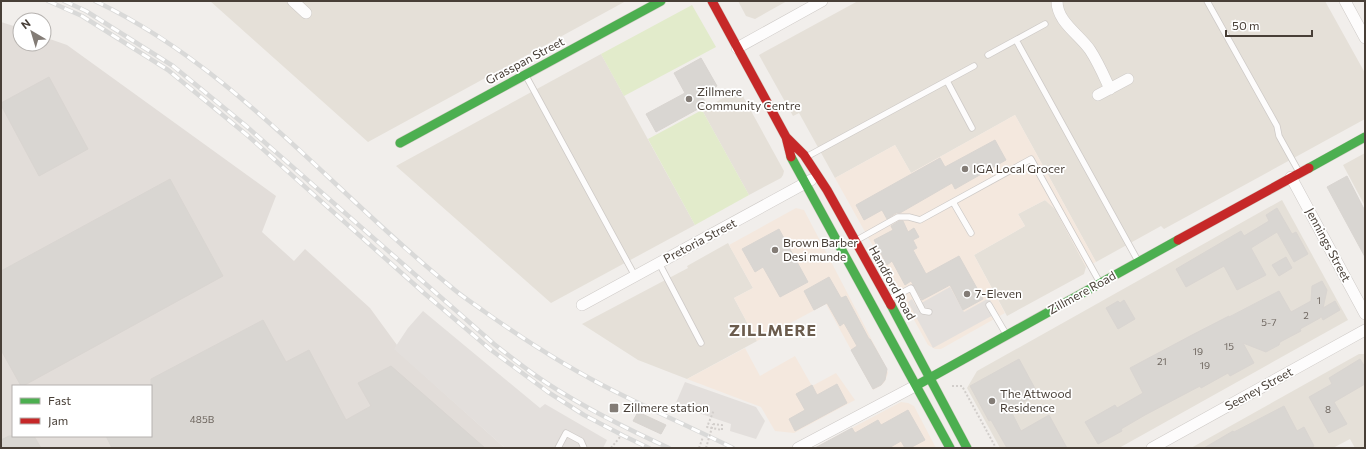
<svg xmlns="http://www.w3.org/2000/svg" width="1366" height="449" font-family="Commissioner,sans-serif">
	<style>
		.residential { fill: #e5e0d8 }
		.commercial { fill: #f4e8de }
		.industrial { fill: #e2ddd9; fill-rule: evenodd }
		.green { fill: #e2ebcb }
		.parking { fill: #e3dfdc }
		.building { fill: #d9d6d2; stroke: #d9d5d1 }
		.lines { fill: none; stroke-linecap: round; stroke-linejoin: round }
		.lane-casing { stroke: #cecac7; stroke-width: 7 }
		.street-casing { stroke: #cecac7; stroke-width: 12 }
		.fast-casing { stroke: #d2ccc3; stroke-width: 10 }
		.jam-casing { stroke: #d2ccc3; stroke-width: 10 }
		.path { stroke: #d2cecb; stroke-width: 2; stroke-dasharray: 2 2; stroke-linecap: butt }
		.lane { stroke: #fdfcfc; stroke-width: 5.5 }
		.street { stroke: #fdfcfc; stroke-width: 11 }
		.fast { stroke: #4caf50; stroke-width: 9 }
		.jam { stroke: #c62828; stroke-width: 9 }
		.rail-casing { stroke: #d9d9d8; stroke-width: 4.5 }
		.rail { stroke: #fff; stroke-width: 3; stroke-dasharray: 9; stroke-linecap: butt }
		.path-bridge { stroke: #d2cecb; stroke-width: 2; stroke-dasharray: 2 2; stroke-linecap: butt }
		.poi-dot { fill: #837c76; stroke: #fff; stroke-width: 1.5 }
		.labels { text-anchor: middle; stroke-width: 3.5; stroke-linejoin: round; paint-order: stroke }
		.number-label { font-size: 10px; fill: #6e665f }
		.street-label { font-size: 12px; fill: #483f37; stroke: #fff }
		.poi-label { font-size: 12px; fill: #483f37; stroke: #fff; text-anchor: start }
		.district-label { font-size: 16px; font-weight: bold; letter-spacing: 1px; fill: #6b5c4d; stroke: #fff }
	</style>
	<rect width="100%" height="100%" fill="#f1eeeb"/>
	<path class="residential" d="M210,1H626L368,142Z
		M738,1H787L755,19L746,16Z
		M858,1H1325L1365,73V119L1164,229L1161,226L1096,262L1015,115L911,173L895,145L835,178L799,113L793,116L759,55Z
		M601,54L695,225L551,303L396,166Z
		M739,89L784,171L783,175L781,178L749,195L702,110Z
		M1365,153V206L1343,165Z
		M1045,200L1055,209L1086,267L1084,274L1007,316L974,255L1025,226L1018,214Z
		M1282,200L1348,320L1119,448H1000L967,388L977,371Z
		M728,243L753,288L734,298L757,341L687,379L638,360L582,324L688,268L687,266Z
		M1359,354H1365V448H1355L1350,439L1333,448H1191Z"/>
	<path class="commercial" d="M1015,115L1096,262L1086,267L1055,209L1045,200L1018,214L1025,226L974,255L1005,313L941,349H935L928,345L835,178L895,145L911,173Z
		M796,208L804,210L886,367L888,373L885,381L882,385L873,390L826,304L757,341L734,298L753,288L729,245Z
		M745,348L760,376L795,356L812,386L836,373L855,400L794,433L775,431L761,407L687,379Z
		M901,402L908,403L914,406L936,448H814Z"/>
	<path class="industrial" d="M1,22L20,28V44H44V37L67,45L276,196L262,232L294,261L305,249L370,308L397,345L395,349L505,448H1ZM13,386H151V436H13Z"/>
	<path class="green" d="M692,5L716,47L624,96L601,54Z
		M702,110L749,195L695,225L648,139Z"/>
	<path class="parking" d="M950,287L964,312L989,298L997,313L933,348L908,302L912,299L916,306Z
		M423,311L540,408L545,404L607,440L603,448H505L394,349L408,328Z
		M685,382L756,407L765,421L756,439L730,431L731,424L675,405Z"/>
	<path class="building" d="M701,58L717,86L701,95L707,104L656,132L646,114L685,93L674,73Z
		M49,77L88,149L39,176L1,105V103Z
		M995,140L1006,160L955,189L952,183L900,213H896L887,219L882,210L864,220L856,205L940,158L945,167Z
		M1347,176L1365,211V257L1327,187Z
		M170,179L223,276L23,386H21L1,350V271Z
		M1277,208L1292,234L1296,232L1308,254L1294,262L1277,232L1251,248L1266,275L1237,290L1224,266L1186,287L1176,269L1241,231L1244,236L1269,221L1266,215Z
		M899,221H903L908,232L914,228L919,237L913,240L917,248L913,250L926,274L959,256L983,299L963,310L950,285L922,300L911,281L905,285L892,261L887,265L874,240L893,230L891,226Z
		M779,229L808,282L780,297L763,267L755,272L742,249Z
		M1286,257L1292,268L1279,276L1272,265Z
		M829,277L841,298L846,296L869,339H870L887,369L885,380L881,385L873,389L851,350L857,346L844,323L840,326L827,303L814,310L804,291Z
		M1322,281L1327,290L1323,308L1335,301L1340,310L1323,320L1321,316L1320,318L1300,329L1301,331L1280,342L1279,345L1266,352L1243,343L1254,363L1230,376L1228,373L1201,388L1200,386L1145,415L1121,429L1122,431L1098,444L1085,422L1115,405L1117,408L1143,393L1130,368L1192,335L1229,316V317L1279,291L1291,312L1311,301L1312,286Z
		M1124,300L1135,319L1118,329L1106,308L1118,301L1120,303Z
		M263,320L286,362L309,350L346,420L371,406L358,383L391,366L485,448H112L106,436H151V379Z
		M1019,359L1038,394L1010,409L1021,431L1049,415L1067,448H1007L991,420L989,421L970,386Z
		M1360,359L1365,367V384L1334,402L1347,424L1329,433L1309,397L1332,384L1329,378Z
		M837,384L847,403L795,431L789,419L805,410L796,394L812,385L817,395Z
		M1284,406L1297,431L1304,427L1314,446L1309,448H1204L1233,431L1234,432Z
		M908,410L925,440L910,448H905L901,441L889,448H815L852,428L855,433L878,420L881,425Z
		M638,412L666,425L661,434L633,421Z
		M9,436H34L41,448H1V440Z"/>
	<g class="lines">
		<defs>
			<path id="lane" d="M1207,1L1277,126L1279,136L1299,172
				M1016,40L1138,261
				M988,55L1045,24
				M526,76L635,276
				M947,81L972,128
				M808,156L974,66
				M953,202L971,233
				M857,240L898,217H909L920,220L1031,159L1099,281
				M659,263L701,343
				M890,299L911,288L923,311L929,312
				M989,305L1006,334
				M558,448L566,433L581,441L584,448"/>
			<path id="street" d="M293,1L306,13
				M1057,1C1057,22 1079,34 1090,50C1098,62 1104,76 1110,89
				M1345,1L1365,38
				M737,48L822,1
				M1098,95L1128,79
				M1291,177L1365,314
				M582,305L811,180
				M798,448L917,385
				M1152,448L1365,330"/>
			<path id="fast" d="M400,143L661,1
				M791,157L950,448
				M1309,168L1365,137
				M891,305L967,448
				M919,384L1178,240"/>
			<path id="jam" d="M712,1L786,137L791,157
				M786,137L804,155L827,190L891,305
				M1178,240L1309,168"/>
		</defs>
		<use href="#lane" class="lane-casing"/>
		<use href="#street" class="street-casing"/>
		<use href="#fast" class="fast-casing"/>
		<use href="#jam" class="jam-casing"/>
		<path class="path" d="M952,386H962L996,448
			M713,424L722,425V430L707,427L714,410
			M611,448L620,437
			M699,448L703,437
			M706,448H708"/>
		<use href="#lane" class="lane"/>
		<use href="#street" class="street"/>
		<use href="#fast" class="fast"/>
		<use href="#jam" class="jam"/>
		<defs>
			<path id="rail" d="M48,1L82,16L168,70L247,135L424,293L491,350L548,392L584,415L624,436L649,448
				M64,1L86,11L173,66L245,125L494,344C517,362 540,380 566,395C599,415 634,432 669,448
				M95,1C234,67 332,191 450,286C461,296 473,303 485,312C526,341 570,369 616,392C654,411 694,429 733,448"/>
		</defs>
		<use href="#rail" class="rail-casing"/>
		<use href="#rail" class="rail"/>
		<path class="path-bridge" d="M706,448L713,424"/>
	</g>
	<g class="poi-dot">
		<circle cx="689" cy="99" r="4"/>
		<circle cx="965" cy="169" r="4"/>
		<circle cx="775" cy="250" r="4"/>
		<circle cx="967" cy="294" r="4"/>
		<circle cx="992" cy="401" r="4"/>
		<rect x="609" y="403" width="10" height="10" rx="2"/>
	</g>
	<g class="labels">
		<g class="number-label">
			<text x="1319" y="304">1</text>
			<text x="1306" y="319">2</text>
			<text x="1269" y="326">5-7</text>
			<text x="1229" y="350">15</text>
			<text x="1198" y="355">19</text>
			<text x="1162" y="365">21</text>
			<text x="1205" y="369">19</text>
			<text x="1328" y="413">8</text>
			<text x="202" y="423">485B</text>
		</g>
		<g class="street-label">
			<text transform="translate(525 61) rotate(-28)" y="4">Grasspan Street</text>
			<text transform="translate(700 241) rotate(-28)" y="4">Pretoria Street</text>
			<text transform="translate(1328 245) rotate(62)" y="4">Jennings Street</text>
			<text transform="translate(892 283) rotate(61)" y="4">Handford Road</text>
			<text transform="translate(1082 293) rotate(-29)" y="4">Zillmere Road</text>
			<text transform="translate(1259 389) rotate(-29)" y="4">Seeney Street</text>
		</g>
		<g class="poi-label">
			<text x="697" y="96">Zillmere<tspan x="697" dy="14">Community Centre</tspan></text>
			<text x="973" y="173">IGA Local Grocer</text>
			<text x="783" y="247">Brown Barber<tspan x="783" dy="14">Desi munde</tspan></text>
			<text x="975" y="298">7-Eleven</text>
			<text x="1000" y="398">The Attwood<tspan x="1000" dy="14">Residence</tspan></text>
			<text x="623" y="412">Zillmere station</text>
		</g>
		<g class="district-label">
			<text x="773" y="336">ZILLMERE</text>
		</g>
	</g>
	<rect width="1366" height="449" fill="none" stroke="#483f37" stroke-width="4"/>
	<rect x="12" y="385" width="140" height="52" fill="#ffffff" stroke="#b6b2af"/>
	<rect x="20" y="398" width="20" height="6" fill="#4caf50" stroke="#b6b2af"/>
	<text x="48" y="405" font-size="12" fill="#483f37">Fast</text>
	<rect x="20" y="418" width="20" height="6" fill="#c62828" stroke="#b6b2af"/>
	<text x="48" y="425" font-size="12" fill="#483f37">Jam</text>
	<g transform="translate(32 32) rotate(322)"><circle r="19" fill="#ffffff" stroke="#b6b2af"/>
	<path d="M0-3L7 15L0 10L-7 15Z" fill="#837c76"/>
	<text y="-6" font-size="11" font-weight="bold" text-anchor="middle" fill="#483f37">N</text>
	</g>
	<path d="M1226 30v6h86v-6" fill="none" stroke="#483f37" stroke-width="2"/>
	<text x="1232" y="30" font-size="12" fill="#483f37" stroke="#ffffff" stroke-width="3" paint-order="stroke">50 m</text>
</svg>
